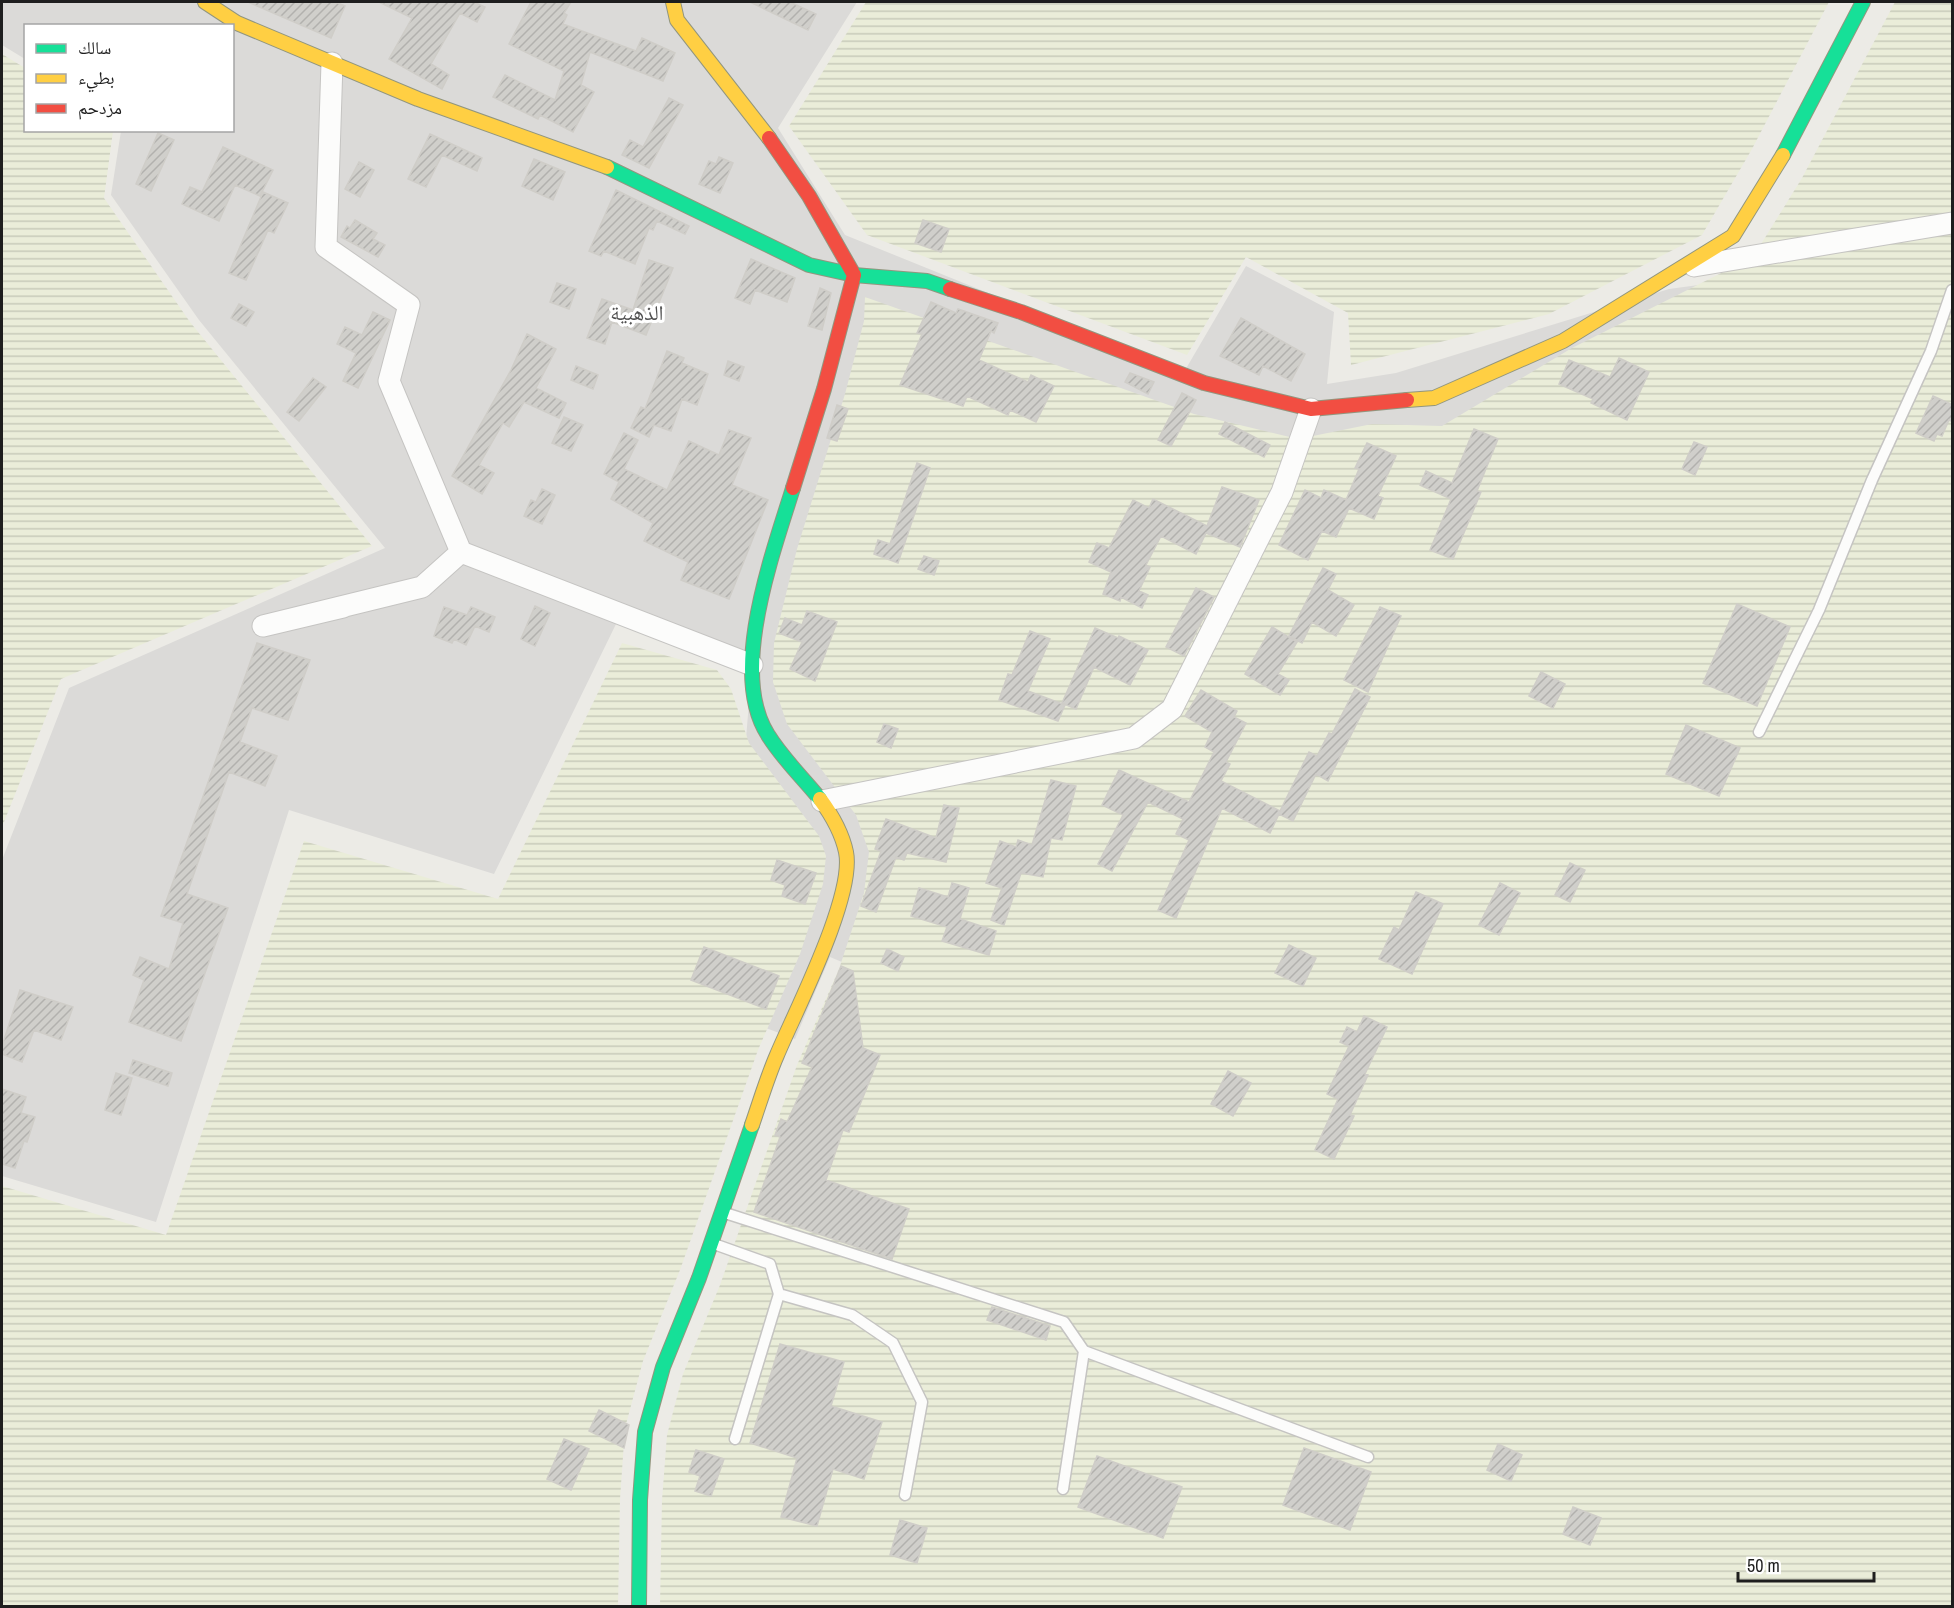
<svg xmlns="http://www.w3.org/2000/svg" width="1954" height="1608" font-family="'Archivo Narrow','Noto Naskh Arabic',sans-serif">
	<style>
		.residential { fill: #dbdad8 }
		.farmland { fill: url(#farmland-rules) }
		.building { fill: url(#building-hatch); stroke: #cfcdc8; stroke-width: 1.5 }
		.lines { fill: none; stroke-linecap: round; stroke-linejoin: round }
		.lane-casing { stroke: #c5c4c2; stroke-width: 13 }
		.street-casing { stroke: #c5c4c2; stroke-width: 23 }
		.fast-casing { stroke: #92967e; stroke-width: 16 }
		.slow-casing { stroke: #92967e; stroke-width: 16 }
		.jam-casing { stroke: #92967e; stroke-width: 16 }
		.lane { stroke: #fcfcfb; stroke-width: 10 }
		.street { stroke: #fcfcfb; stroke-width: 21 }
		.fast { stroke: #16e098; stroke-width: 14 }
		.slow { stroke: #ffcf43; stroke-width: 14 }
		.jam { stroke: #f24e42; stroke-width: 14 }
		.labels { text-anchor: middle; stroke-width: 6; stroke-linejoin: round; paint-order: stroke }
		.quarter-label { font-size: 21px; fill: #515151; stroke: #fff }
	</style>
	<defs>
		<pattern id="farmland-rules" width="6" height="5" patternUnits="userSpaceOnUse" patternTransform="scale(1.5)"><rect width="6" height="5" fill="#eaedd9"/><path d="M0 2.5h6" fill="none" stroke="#c8cbba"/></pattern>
		<pattern id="building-hatch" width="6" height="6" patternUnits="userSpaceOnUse" patternTransform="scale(1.5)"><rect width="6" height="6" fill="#d0cfcb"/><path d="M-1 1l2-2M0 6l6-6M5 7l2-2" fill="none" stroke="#b2b1ae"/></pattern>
	</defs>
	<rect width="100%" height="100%" fill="#ecebe6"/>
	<path class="residential" d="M2,2H857L778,128L845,235L1184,372L1246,266L1334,312L1327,384L1396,373L1669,289L1853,264L897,985L830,957L795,1039L660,988L743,776L752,665L617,622L494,874L289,810L156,1222L2,1176V860L69,688L385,548L199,320L111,195L121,131L232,130V26H26L25,59L2,45Z"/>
	<path class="farmland" d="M866,2H1829L1752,149L1702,235L1549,314L1351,365L1348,313L1246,257L1187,355L867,235L789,126Z
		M1895,2H1952V1606H660L662,1500L667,1435L683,1374L720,1285L797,1065L839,969L864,893L869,852L856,815L787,724L773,682L774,643L797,549L845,394L864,321L865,297L1194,414L1298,439L1372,424L1442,426L1572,348L1753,257L1802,178Z
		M2,54L25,68L26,130L113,131L104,198L190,322L372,546L61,679L2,827Z
		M622,643L717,670L731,689L749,743L819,836L826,856L823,884L800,954L758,1050L680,1270L643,1361L625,1428L620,1499L618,1606H2V1186L166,1235L304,841L498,899Z"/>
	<path class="building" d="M248,2H335L345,6L331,38Z
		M379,2H474L485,7L477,22L460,13L431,64L449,75L442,89L389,59L412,18Z
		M531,2H571L564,13L567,15L563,24L636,51L642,38L675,53L663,81L590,52L581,85L594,92L573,132L540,115L538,119L493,97L505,75L555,100L564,71L509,44Z
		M750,2H790L816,14L808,30Z
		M669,98L683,105L649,168L622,155L630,140L643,147Z
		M158,133L174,140L151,191L136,184Z
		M430,134L482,158L477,171L442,155L426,187L408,179Z
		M223,147L273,170L260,196L235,185L219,221L182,204L190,187L202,192Z
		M719,157L733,163L720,193L699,184L709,161L716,164Z
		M534,159L565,172L553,200L522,186Z
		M359,162L374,170L360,197L345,189Z
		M616,190L689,226L685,234L657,221L653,230L649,228L635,264L604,251L601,256L589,251Z
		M263,192L288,203L274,233L268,230L246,280L229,273Z
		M355,220L377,233L373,239L385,245L378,257L341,237L347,226L350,228Z
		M923,220L949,229L941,252L915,243Z
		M751,259L795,278L787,302L755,290L750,304L735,298Z
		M649,260L673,268L646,335L612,322L605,344L587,338L602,299L633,310Z
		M557,283L576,289L569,309L550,302Z
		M820,288L831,293L822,330L808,326Z
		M931,302L956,313L958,309L998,323L994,333L991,331L979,360L1028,382L1031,375L1054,386L1036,422L1010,410L1008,415L967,396L963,406L900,385L922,334L917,333Z
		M239,304L254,312L246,326L231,318Z
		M373,312L390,320L358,388L343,381L356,353L337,344L345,327L362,335Z
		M1241,318L1305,354L1291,381L1263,366L1259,375L1220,356Z
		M527,334L556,349L536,388L566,403L559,418L524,402L509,427L503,423L479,465L494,473L482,494L452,476L511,370Z
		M667,351L684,358L682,363L708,374L697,405L682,399L671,431L654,425L649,437L631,428L641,407L645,409Z
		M1619,358L1649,372L1627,420L1591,403L1593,399L1559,384L1569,360L1610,377Z
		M728,361L744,367L739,381L724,375Z
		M576,366L598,375L593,389L571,380Z
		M1130,373L1154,382L1148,394L1125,382Z
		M313,378L326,387L299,421L287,412Z
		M1182,393L1196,400L1171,446L1158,440Z
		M1933,396L1953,405V422L1949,420L1942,436L1937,434L1934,441L1916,433Z
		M837,405L848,409L837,441L827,438Z
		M564,417L583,425L571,451L552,443Z
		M1225,422L1270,445L1264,457L1219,434Z
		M1474,429L1498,439L1477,491L1481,492L1453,559L1430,550L1451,499L1420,485L1426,471L1452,483Z
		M729,430L751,438L732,485L768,500L729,599L681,580L688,562L644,541L653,523L611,499L619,482L604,474L624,433L638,440L624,469L667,490L689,441L719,455Z
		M1694,442L1707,447L1695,475L1682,469Z
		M1367,443L1396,456L1378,496L1383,498L1374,519L1349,508L1336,537L1322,531L1308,560L1279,545L1305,490L1321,498L1324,490L1346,500L1359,469L1355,468Z
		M917,463L930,468L898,563L874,554L878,540L890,544Z
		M1222,487L1259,500L1240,547L1206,533L1196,554L1161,536L1146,565L1150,567L1139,591L1148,595L1142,608L1121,597L1120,601L1103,594L1111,572L1089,562L1097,543L1109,548L1133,500L1149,508L1153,499L1207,526Z
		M542,489L555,495L542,524L524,516L531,500L536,502Z
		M924,556L939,561L934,575L918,569Z
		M1323,568L1336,574L1328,590L1354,605L1336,636L1312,622L1302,643L1289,636Z
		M1196,588L1214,597L1184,656L1166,647Z
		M1737,604L1790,627L1757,706L1703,683Z
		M535,606L550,613L535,646L521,639Z
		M444,607L467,615L471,607L495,617L489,632L475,626L466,645L454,639L452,643L434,636Z
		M1380,607L1401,616L1368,692L1344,680Z
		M807,611L837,622L815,681L790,669L802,642L779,633L785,618L802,625Z
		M1272,627L1297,642L1278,674L1289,680L1280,695L1245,674Z
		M1095,628L1118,638L1119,636L1148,650L1130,685L1094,667L1076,709L1062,703Z
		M1030,631L1050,639L1028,691L1065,705L1058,721L999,700L1008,674L1012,675Z
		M257,643L310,660L288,720L252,708L240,742L277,756L265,786L229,772L187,894L228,908L181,1041L129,1022L144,980L133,975L140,957L169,969L183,923L161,916Z
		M1541,672L1565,684L1553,708L1529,696Z
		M1355,689L1370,697L1328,781L1316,774L1293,821L1279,814L1270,833L1222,808L1176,918L1158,910L1189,840L1176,834L1183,819L1148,802L1112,871L1098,864L1123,815L1102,805L1119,770L1189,802L1214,752L1205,747L1212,732L1185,716L1201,690L1237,711L1234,717L1246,723L1226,762L1230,764L1221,781L1280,811L1309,752L1317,756L1329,733L1332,734Z
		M884,724L898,729L891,748L877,742Z
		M1686,725L1740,748L1719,796L1666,774Z
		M1051,780L1076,786L1062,840L1051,838L1043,877L1021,873L1004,925L991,920L1002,888L986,883L1000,841L1016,847L1018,840L1032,845Z
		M944,805L959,808L946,862L907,853L904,860L896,857L876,912L861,906L881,851L875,849L886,819L936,838Z
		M777,860L816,873L805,904L782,896L785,885L771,880Z
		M1570,863L1585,870L1570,902L1555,895Z
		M952,883L969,888L960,919L996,931L989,955L942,941L947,927L911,916L919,888L948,897Z
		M1500,883L1520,893L1499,935L1479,925Z
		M1416,892L1443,904L1412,974L1379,959L1394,927L1399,930Z
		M1289,945L1316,958L1303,986L1275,973Z
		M704,947L779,976L766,1009L691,980Z
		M887,949L904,957L898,971L881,963Z
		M841,966L853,971L863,1048L880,1055L849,1132L843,1130L826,1180L909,1209L892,1259L754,1212L780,1137L775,1135L781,1119L787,1122L812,1067L802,1063Z
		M20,990L73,1007L61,1040L34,1030L22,1062L2,1054V1046Z
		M1364,1016L1387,1027L1365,1074L1368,1075L1350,1115L1354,1116L1334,1159L1315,1150L1338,1099L1327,1094L1349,1046L1340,1042L1347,1027L1357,1032Z
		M133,1060L172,1073L168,1086L129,1073Z
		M1228,1071L1251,1083L1233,1116L1211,1104Z
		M116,1073L132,1078L121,1115L105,1110Z
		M2,1089L26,1097L21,1113L35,1117L27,1142L24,1141L15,1168L2,1164Z
		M992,1307L1050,1326L1046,1340L987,1320Z
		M780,1344L844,1362L831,1406L882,1422L864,1479L833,1469L817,1526L781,1517L797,1458L750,1443Z
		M599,1410L629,1425L624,1448L589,1431Z
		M564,1439L589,1449L571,1490L547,1479Z
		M1498,1444L1522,1455L1511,1481L1487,1470Z
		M1304,1448L1371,1472L1350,1530L1283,1505Z
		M696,1450L724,1459L711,1496L695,1491L700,1476L689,1472Z
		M1097,1456L1182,1487L1163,1538L1078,1507Z
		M1573,1507L1601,1518L1590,1545L1563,1534Z
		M900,1520L927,1528L917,1563L890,1555Z"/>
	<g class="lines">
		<defs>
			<path id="lane" d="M1759,732L1819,610L1872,480L1931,351L1952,290
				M725,1213L1064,1322L1084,1351L1368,1457
				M714,1244L770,1264L779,1294L735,1439
				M779,1294L852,1315L893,1343L922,1402L905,1495
				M1063,1489L1084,1351"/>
			<path id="street" d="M332,63L326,247L409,305L389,381L461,552L422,587L263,626L343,607
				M1694,266L1952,223
				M461,552L752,665
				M822,801L1134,738L1172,709L1282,492L1311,409"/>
			<path id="fast" d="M1783,155L1863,2
				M607,167L809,265L854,275L927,281L950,289
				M793,488C773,553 728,673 768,735C782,758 803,778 820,799
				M639,1606L640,1500L645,1432L663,1367L699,1278L752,1125"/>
			<path id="slow" d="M205,2L237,23L418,99L607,167
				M673,2L677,20L769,138
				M1407,400L1434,398L1563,341L1733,236L1783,155
				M752,1125C760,1102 767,1078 777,1055C795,1012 855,896 846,852C842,833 831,814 820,799"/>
			<path id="jam" d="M769,138L809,196L854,275L824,389L793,488
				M950,289L1021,312L1204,383L1311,409L1407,400"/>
		</defs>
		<use href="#lane" class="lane-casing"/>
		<use href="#street" class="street-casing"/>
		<use href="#fast" class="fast-casing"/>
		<use href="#slow" class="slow-casing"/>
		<use href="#jam" class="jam-casing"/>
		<use href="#lane" class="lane"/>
		<use href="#street" class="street"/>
		<use href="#fast" class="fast"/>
		<use href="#slow" class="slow"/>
		<use href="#jam" class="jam"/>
	</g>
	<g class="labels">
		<g class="quarter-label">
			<text x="637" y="320">الذهبية</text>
		</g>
	</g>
	<rect width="1954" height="1608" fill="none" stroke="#1e1e1e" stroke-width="6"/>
	<rect x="24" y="24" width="210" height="108" fill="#ffffff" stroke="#a5a5a5" stroke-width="1.5"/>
	<rect x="36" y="44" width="30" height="9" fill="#16e098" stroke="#a5a5a5" stroke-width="1.5"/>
	<text x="78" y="54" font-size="18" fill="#1e1e1e">سالك</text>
	<rect x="36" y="74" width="30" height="9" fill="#ffcf43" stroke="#a5a5a5" stroke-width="1.5"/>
	<text x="78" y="84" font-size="18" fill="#1e1e1e">بطيء</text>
	<rect x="36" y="104" width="30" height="9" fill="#f24e42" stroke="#a5a5a5" stroke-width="1.5"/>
	<text x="78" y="114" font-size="18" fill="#1e1e1e">مزدحم</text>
	<path d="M1738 1572v9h136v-9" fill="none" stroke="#1e1e1e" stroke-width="3"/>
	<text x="1747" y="1572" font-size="18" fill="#1e1e1e" stroke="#ffffff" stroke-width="4.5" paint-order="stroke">50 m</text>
</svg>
